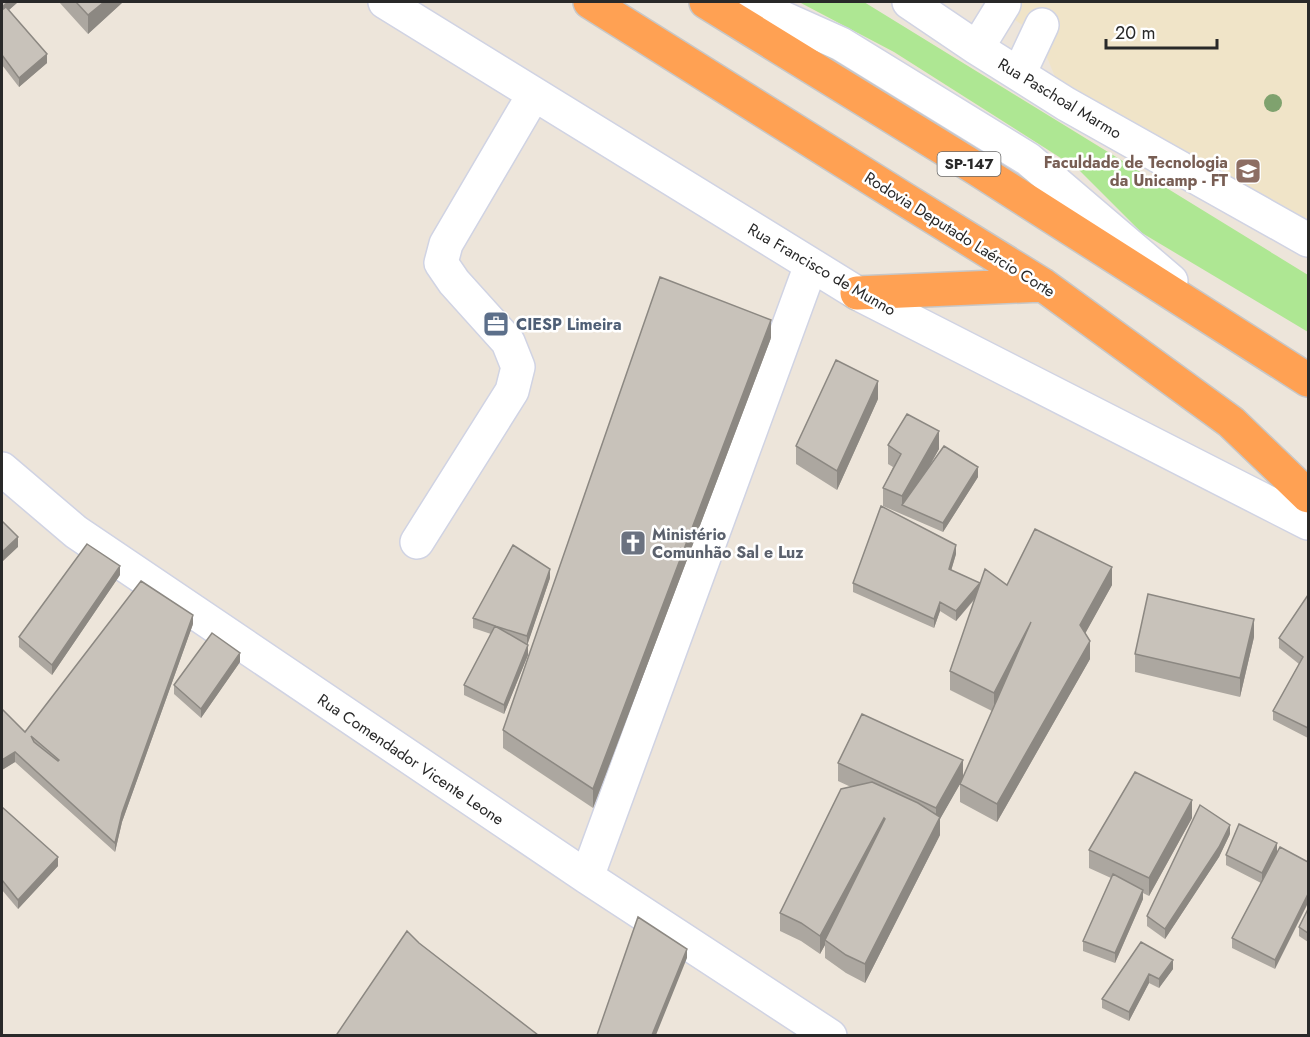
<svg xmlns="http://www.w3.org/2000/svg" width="1310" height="1037" font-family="Jost,sans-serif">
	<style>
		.education { fill: #f0e4c8 }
		.grass { fill: #aee793 }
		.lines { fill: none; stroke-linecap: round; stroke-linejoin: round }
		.minor-casing { stroke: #d0d3e3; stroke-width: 36 }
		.highway-casing { stroke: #c7c7c7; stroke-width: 36 }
		.minor { stroke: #fff; stroke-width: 33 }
		.highway { stroke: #ffa153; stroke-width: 33 }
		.tree { fill: #7fa26e }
		.wall { fill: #aca7a0 }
		.shaded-wall { fill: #8c8882 }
		.building { fill: #c8c2ba; stroke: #8c8882; stroke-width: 1.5; fill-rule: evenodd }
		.labels { text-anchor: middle; stroke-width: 5; stroke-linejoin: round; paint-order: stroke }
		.shield { fill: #fff; stroke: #696969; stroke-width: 1.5 }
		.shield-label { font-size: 15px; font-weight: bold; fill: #292929 }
		.street-label { font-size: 16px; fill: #292929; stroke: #fff }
		.education-label { font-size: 16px; font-weight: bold; fill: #785e54; stroke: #fff; text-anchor: end }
		.service-label { font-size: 16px; font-weight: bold; fill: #4e5e75; stroke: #fff; text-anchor: start }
		.worship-label { font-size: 16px; font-weight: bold; fill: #5b616d; stroke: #fff; text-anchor: start }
	</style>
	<rect width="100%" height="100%" fill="#ede5da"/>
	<path class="education" d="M987,2H1308V237L1066,104L1038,35Z"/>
	<path class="grass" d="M799,2H864L1308,275V332L1142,233L1078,169L894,52Z"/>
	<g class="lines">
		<defs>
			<path id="minor" d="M385,2L857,293L1308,523
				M747,2L841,44L1028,159L1171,281
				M909,2L977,48L1066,104L1308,240
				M977,48L1004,4
				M1019,74L1042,25
				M2,469L76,532L587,877L830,1036
				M417,542L512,391L518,367L508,342L454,282L441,263L446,244L534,94
				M587,877L811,265"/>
			<path id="highway" d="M590,2L904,199L1043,285L1231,422L1308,496
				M706,2L977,169L1308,380
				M857,293L1043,285"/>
		</defs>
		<use href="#minor" class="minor-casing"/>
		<use href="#highway" class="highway-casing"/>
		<use href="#minor" class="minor"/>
		<use href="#highway" class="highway"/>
	</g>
	<circle class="tree" cx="1273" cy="103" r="9"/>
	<path class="wall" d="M2,2H18L9,10L47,63L19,87L2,65Z
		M59,2H123L88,34Z
		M771,338L593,808L503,748V730Z
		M878,399L837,490L796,464V446Z
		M888,445L939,449L929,467L978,477L943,532L883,506V488L893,467L888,464Z
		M956,554L951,570L980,583L1007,585H1112L1085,633L1090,659L997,822L960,802V784L962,780L940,819V835L865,983L846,973L825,958V945L820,954L801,941L780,931V913L851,787L838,781V763L963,778L992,711L950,690V671L975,599L956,621L940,611L934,628L853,592V583Z
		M120,575L52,675L19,647V637Z
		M550,578L527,645L528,655L504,714L464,695V685L491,634L473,628V618Z
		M1308,595V738L1273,720V711L1299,664L1279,648V638Z
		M193,624L122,822L115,852L15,762L2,770V709L25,732Z
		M1254,637L1240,697L1135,672V654Z
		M240,662L201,718L174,694V685Z
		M2,807L58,866L18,909L2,890Z
		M1192,818L1149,896L1143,893V899L1115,963L1083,951V941L1111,878L1089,868V850Z
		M1230,834L1219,857L1165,939L1147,926V916Z
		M1277,843L1275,969L1232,948V938L1261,883L1226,865V855Z
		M1308,909V942L1299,936V927Z
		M1141,942L1173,969L1159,988L1149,983L1129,1021L1102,1008V999Z"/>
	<path class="shaded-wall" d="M8,2H18L2,16V7Z
		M104,2H123L88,34V15Z
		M47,54V63L19,87V78Z
		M771,320V338L593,808V789Z
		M878,381V399L837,490V471Z
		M939,431V449L906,507L902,505V514V496Z
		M978,467V477L943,532V523Z
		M18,537V547L2,562V552Z
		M956,545V554L949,578V569Z
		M120,566V575L52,675V665Z
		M1112,567V585L1080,643V625Z
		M550,569V578L527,646V636Z
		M980,583V592L956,621V611Z
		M940,602V611L934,628V619Z
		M193,615V624L122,822L115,852V843L122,813Z
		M1254,619V637L1240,697V678Z
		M1031,622L994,712V693Z
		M1090,641V659L997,822V804Z
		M528,645V655L504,714V705Z
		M240,653V662L201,718V709Z
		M15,752V762L2,770V760Z
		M963,760V779L940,819V835L865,983V964L936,824V808Z
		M1192,800V818L1149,896V878Z
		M884,818V836L825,940V945L820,954V936Z
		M1230,825V834L1219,857L1165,939V929Z
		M1277,843V853L1262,883V873Z
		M58,857V866L18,909V900Z
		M1143,890V899L1115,963V953Z
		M1308,894V903L1275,969V960Z
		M687,949V958L656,1035H652Z
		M1173,960V969L1159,988V979Z
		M1149,974V983L1129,1021V1012Z"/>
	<path class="building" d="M2,2H8L2,7Z
		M76,2H104L88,15Z
		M6,7L47,54L19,78L2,55V10Z
		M660,277L771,320L593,789L503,730Z
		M836,360L878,381L837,471L796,446Z
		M907,414L939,431L902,496L883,488L901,454L888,445Z
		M944,446L978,467L943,523L902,505Z
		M881,506L956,545L949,569L980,583L956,611L940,602L934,619L853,583Z
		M2,521L18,537L2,552Z
		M1035,529L1112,567L1080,625L1090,641L997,804L960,784L1031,622L994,693L950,671L985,569L1007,585Z
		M87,544L120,566L52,665L19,637Z
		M513,545L550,569L527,636L495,626L528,645L504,705L464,685L495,626L473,618Z
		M141,581L193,615L122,813L115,843L15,752L2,760V709L25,732ZM31,736L59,760L58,761L34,742Z
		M1148,594L1254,619L1240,678L1135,654Z
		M1308,595V728L1273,711L1303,657L1279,638Z
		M212,633L240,653L201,709L174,685Z
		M862,714L963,760L936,808L838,763Z
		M1135,772L1192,800L1149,878L1089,850Z
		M872,782L918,803L940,817L865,964L846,955L825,940L885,819L884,818L820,936L801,923L780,913L841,789Z
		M1200,805L1230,825L1219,847L1165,929L1147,916Z
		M2,807L58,857L18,900L2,880Z
		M1239,824L1277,843L1262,873L1226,855Z
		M1280,847L1308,862V894L1275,960L1232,938Z
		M1113,874L1143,890L1115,953L1083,941Z
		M1308,909V933L1299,927Z
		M638,917L687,949L652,1035H597Z
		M407,931L419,943L538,1035H340L337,1034Z
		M1141,942L1173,960L1159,979L1149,974L1129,1012L1102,999Z"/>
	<defs>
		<symbol id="university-square" viewBox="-11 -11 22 22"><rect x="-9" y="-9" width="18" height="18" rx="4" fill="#8d6e63" stroke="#fff"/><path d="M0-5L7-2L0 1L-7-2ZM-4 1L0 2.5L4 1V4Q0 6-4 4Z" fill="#fff"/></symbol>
		<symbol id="office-square" viewBox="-11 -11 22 22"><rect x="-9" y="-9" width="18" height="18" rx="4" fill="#5c6f8a" stroke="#fff"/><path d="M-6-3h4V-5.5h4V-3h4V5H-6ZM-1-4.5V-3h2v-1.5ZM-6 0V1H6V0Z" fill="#fff"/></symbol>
		<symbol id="church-square" viewBox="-11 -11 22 22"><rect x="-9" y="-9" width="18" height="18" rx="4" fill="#6b7280" stroke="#fff"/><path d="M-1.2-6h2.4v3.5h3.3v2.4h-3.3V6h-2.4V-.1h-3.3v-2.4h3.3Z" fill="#fff"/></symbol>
	</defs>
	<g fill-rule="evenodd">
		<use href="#university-square" x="1233" y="156" width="30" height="30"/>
		<use href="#office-square" x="481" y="309" width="30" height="30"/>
		<use href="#church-square" x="618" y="528" width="30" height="30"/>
	</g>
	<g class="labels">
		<rect class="shield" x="937.5" y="152" width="63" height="24" rx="4.5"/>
		<g class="shield-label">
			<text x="969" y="169">SP-147</text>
		</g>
		<g class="street-label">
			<text transform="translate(1060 98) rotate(31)" y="6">Rua Paschoal Marmo</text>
			<text transform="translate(960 234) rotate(32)" y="6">Rodovia Deputado Laércio Corte</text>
			<text transform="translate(822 269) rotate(30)" y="6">Rua Francisco de Munno</text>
			<text transform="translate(411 759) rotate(34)" y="6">Rua Comendador Vicente Leone</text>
		</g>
		<g class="education-label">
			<text x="1228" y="168">Faculdade de Tecnologia<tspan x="1228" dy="18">da Unicamp - FT</tspan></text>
		</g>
		<g class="service-label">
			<text x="516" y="330">CIESP Limeira</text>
		</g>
		<g class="worship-label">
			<text x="652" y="540">Ministério<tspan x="652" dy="18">Comunhão Sal e Luz</tspan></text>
		</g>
	</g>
	<rect width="1310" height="1037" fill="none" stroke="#292929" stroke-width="6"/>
	<path d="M1106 39v9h111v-9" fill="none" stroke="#292929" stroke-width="3"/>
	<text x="1115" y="39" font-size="18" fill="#292929" stroke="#ffffff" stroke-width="4.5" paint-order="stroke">20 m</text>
</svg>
